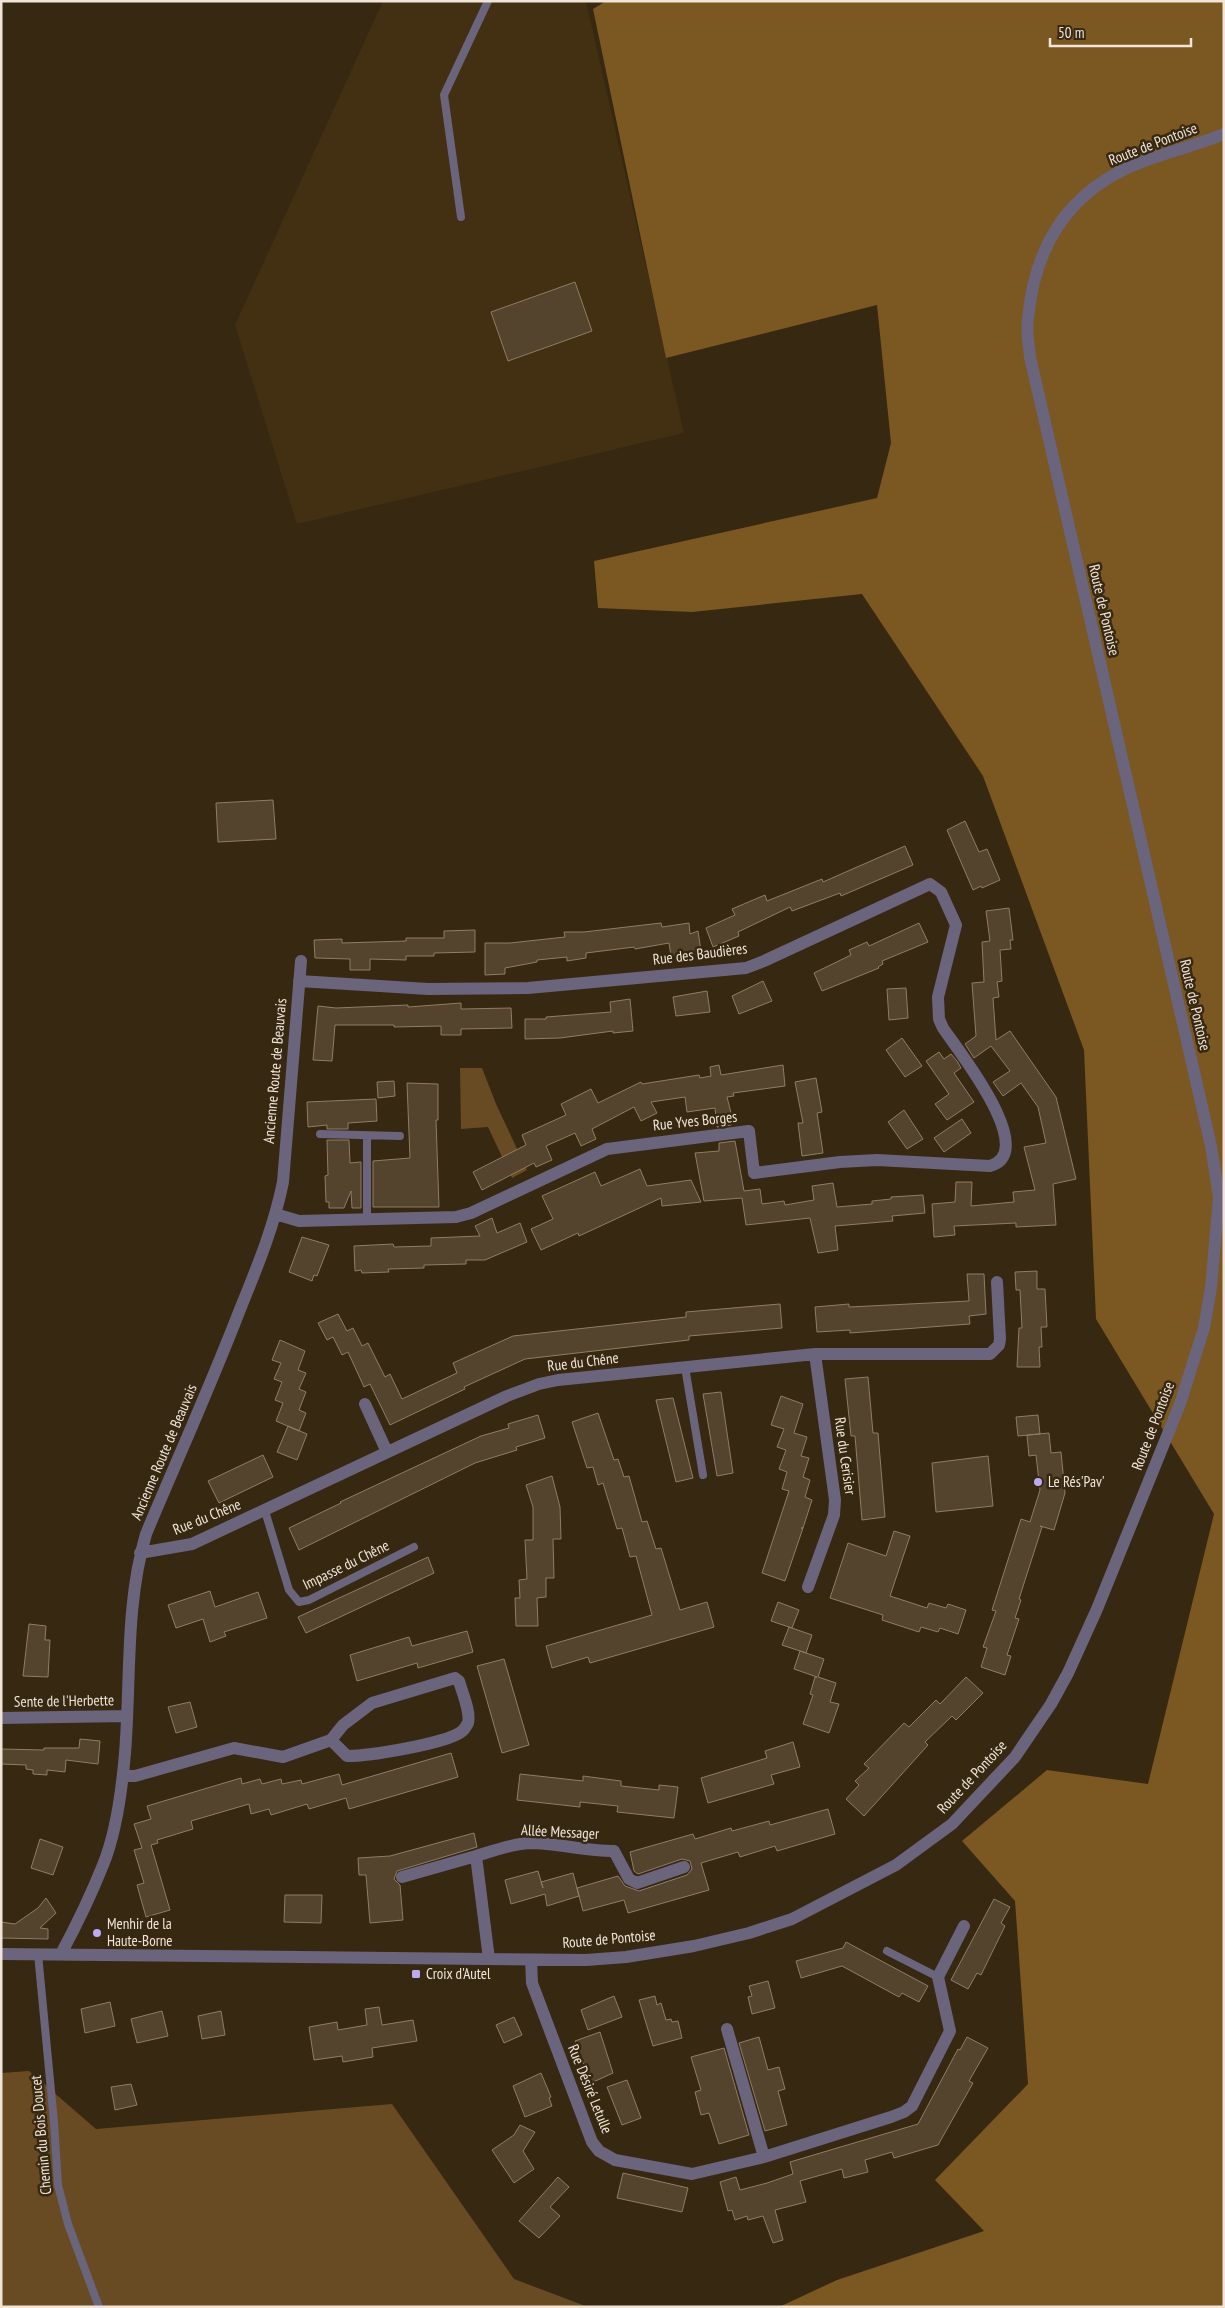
<svg xmlns="http://www.w3.org/2000/svg" width="1225" height="2308" font-family="'PT Sans Narrow',sans-serif">
	<style>
		.built { fill: #432f12 }
		.green { fill: #684b22 }
		.forest { fill: #7b5721 }
		.building { fill: #54442d; stroke: #8f7d64 }
		.lines { fill: none; stroke-linecap: round; stroke-linejoin: round }
		.lane { stroke: #6a647c; stroke-width: 8 }
		.street { stroke: #6a647c; stroke-width: 12 }
		.poi-dot { fill: #bea9f5; stroke: #372812; stroke-width: 2 }
		.labels { text-anchor: middle; stroke-width: 5; stroke-linejoin: round; paint-order: stroke }
		.street-label { font-size: 15px; fill: #f0e5d8; stroke: #372812 }
		.poi-label { font-size: 15px; fill: #f0e5d8; stroke: #372812; text-anchor: start }
	</style>
	<rect width="100%" height="100%" fill="#372812"/>
	<path class="built" d="M383,1H586L684,433L297,524L235,325Z"/>
	<path class="green" d="M460,1068H482L496,1104L527,1170L512,1178L488,1127L461,1129Z
		M29,2071L96,2129L392,2104L514,2279L588,2307H1V2073Z"/>
	<path class="forest" d="M606,1H1224V2307H779L837,2280L984,2231L935,2180L1028,2084L1015,1901L962,1841L1047,1770L1148,1784L1214,1514L1096,1319L1084,1050L983,776L862,594L692,612L598,608L594,561L877,498L891,443L877,305L666,358L593,9Z"/>
	<path class="building" d="M575,282L592,331L508,361L491,312Z
		M273,800L276,839L218,842L216,803Z
		M965,821L979,852L987,849L1000,880L982,888L981,886L973,890L947,830Z
		M905,846L913,865L841,896L840,893L792,911L790,907L738,932L739,936L713,947L706,928L735,915L732,909L765,895L767,901L822,879L823,882Z
		M1009,908L1013,940H1010L1011,949L1000,950L1002,981L997,982L999,997L993,998L996,1040L1010,1031L1056,1097L1076,1179L1053,1184L1056,1225L1016,1227V1223L954,1226L955,1235L934,1237L932,1204L955,1202L956,1182H972L971,1206L1014,1202L1013,1192L1035,1190L1024,1147L1046,1143L1038,1107L1021,1083L1003,1096L993,1082L1010,1071L991,1046L974,1058L965,1044L976,1036L972,983L984,982L982,942L990,941L986,911Z
		M661,923L662,927L689,923L690,934L698,931L701,951L693,955L671,956L669,943L635,949L634,947L586,953V958L567,961V957L537,960V962L505,968V974L485,975V943H510L565,937L564,932H584Z
		M919,923L928,942L882,961L883,964L878,967L879,968L822,991L814,973L851,955L849,950L867,942L869,946Z
		M475,930V952L434,953V956H406V960L370,959V970H350V959L315,958L314,940L342,939V943L406,941V938H444V931Z
		M763,981L772,1001L739,1014L732,996Z
		M906,988L908,1018L889,1020L887,989Z
		M707,991L710,1012L676,1016L673,997Z
		M630,999L633,1031L613,1033V1031L560,1038L525,1039V1019H546V1017L611,1012L610,1002Z
		M461,1003V1009L511,1008L512,1028L461,1029V1035H441V1026L394,1027V1025H335L332,1061L313,1060L318,1006L336,1008L408,1005V1007Z
		M902,1038L922,1066L905,1077L886,1050Z
		M939,1052L944,1059L951,1054L957,1061L961,1068L954,1073L974,1102L947,1120L935,1104L949,1094L926,1061Z
		M719,1065L721,1075L783,1065L785,1086L733,1093L734,1096L727,1097L731,1113V1125L717,1127L715,1108L687,1112L685,1097L651,1102L657,1113L641,1121L634,1107L592,1129L596,1139L581,1146L575,1133L546,1146L552,1160L536,1167L534,1163L482,1190L473,1172L526,1145L522,1135L566,1115L561,1104L591,1089L598,1103L641,1082L642,1084L699,1075L700,1078L711,1076L710,1067Z
		M816,1078L822,1112L817,1113L823,1153L802,1156L798,1123H803L795,1082Z
		M394,1081L395,1096L378,1098L377,1082Z
		M407,1083L438,1084V1120H436L439,1207H373V1161L410,1158Z
		M376,1099L377,1121L348,1123V1129H327V1125L308,1127L307,1102Z
		M904,1110L923,1139L907,1149L888,1122Z
		M962,1119L971,1133L944,1152L934,1138Z
		M327,1140H349L350,1163L361,1162V1208H352L351,1191L344,1208H329V1202H326L325,1176L328,1175Z
		M735,1141L744,1191L760,1189L762,1204L784,1201L785,1205L814,1200L812,1186L833,1183L837,1207L872,1204V1201L891,1199V1197L923,1195L925,1213L892,1216L893,1221L835,1226L838,1250L818,1253L810,1218L746,1225L742,1198L704,1201L695,1153L719,1151V1143Z
		M640,1169L647,1186L691,1180L701,1202L662,1206L661,1198L579,1236L578,1233L541,1250L531,1229L553,1219L542,1196L595,1172L601,1186Z
		M492,1218L497,1233L520,1223L527,1242L485,1260H466V1264L424,1265V1268L388,1269L389,1272L362,1273L361,1270L355,1271L354,1246L393,1244L394,1247L431,1246V1238L480,1236L475,1226Z
		M302,1237L329,1245L317,1276L314,1275L312,1281L289,1272Z
		M1037,1271V1289H1045L1047,1327H1041L1042,1347H1039L1040,1367H1017L1019,1328H1022L1020,1290H1016L1015,1272Z
		M967,1274H984L986,1314L969,1316L970,1324L850,1333V1330L817,1332L815,1307L849,1304V1307L969,1301Z
		M780,1304L782,1328L689,1336V1340L525,1359L464,1387L465,1389L390,1425L370,1384L364,1387L348,1352L342,1355L333,1337L327,1340L318,1323L338,1314L347,1331L353,1328L362,1346L368,1343L385,1377L390,1374L402,1399L457,1373L453,1363L513,1336L686,1317V1312Z
		M280,1340L305,1351L298,1370L306,1373L299,1389L306,1392L299,1410L306,1413L299,1431L276,1421L283,1403L275,1400L282,1382L274,1379L281,1363L272,1360Z
		M868,1377L873,1433H878L885,1517L862,1520L855,1436H851L845,1379Z
		M721,1392L733,1473L717,1476L703,1394Z
		M781,1396L803,1404L794,1433L807,1437L801,1456L809,1458L803,1477L810,1480L805,1497L812,1500L803,1528H801H803L785,1581L762,1573L789,1491L782,1489L787,1472L779,1469L786,1450L777,1447L784,1429L771,1425Z
		M673,1398L693,1478L676,1482L656,1400Z
		M598,1413L614,1460L618,1459L624,1477L629,1476L642,1522L647,1521L656,1549L661,1548L680,1610L707,1602L714,1627L590,1663L588,1657L552,1668L546,1646L652,1615L636,1556L630,1557L622,1528L617,1529L603,1483L598,1485L593,1467L587,1468L572,1422Z
		M538,1415L545,1438L516,1447L517,1450L475,1463L299,1550L289,1528L341,1503L340,1502L481,1436L509,1428L508,1424Z
		M1038,1415L1040,1434L1018,1436L1016,1417Z
		M288,1426L307,1434L297,1460L277,1452Z
		M1049,1433L1051,1453L1061,1452L1065,1493L1054,1530L1040,1526L1042,1527L1019,1599L1021,1600L1015,1618L1019,1619L1007,1655L1011,1656L1005,1675L981,1667L987,1648L983,1647L996,1611L992,1610L1021,1519L1030,1522L1040,1490L1036,1455L1029,1456L1027,1435Z
		M263,1455L273,1477L219,1503L208,1481Z
		M988,1456L993,1506L936,1512L932,1463Z
		M552,1476L560,1507L561,1539H553L554,1578H546V1597L537,1598L538,1626H516L515,1598H520L519,1580L527,1579L525,1540H533V1507L526,1485Z
		M894,1531L910,1536L890,1596L927,1608L929,1603L946,1608L948,1604L966,1610L958,1634L940,1628L938,1632L921,1627L919,1632L882,1620L883,1615L830,1598L848,1543L886,1556Z
		M428,1557L434,1573L306,1633L298,1617Z
		M210,1591L215,1607L258,1592L267,1618L224,1632L226,1636L210,1642L203,1619L176,1628L168,1605Z
		M778,1602L799,1610L792,1628L771,1621Z
		M29,1624L46,1626L45,1640H50L48,1677L23,1676Z
		M789,1627L812,1635L806,1653L782,1645Z
		M467,1631L473,1652L418,1668L417,1663L357,1681L350,1655L409,1637L412,1646Z
		M800,1651L824,1659L818,1677L836,1683L830,1702L839,1704L829,1733L803,1724L813,1695L810,1694L815,1677H817L794,1669Z
		M504,1659L529,1745L502,1753L477,1666Z
		M966,1677L983,1693L956,1720L952,1716L925,1742L928,1745L864,1816L846,1799L859,1785L855,1781L869,1768L864,1764L904,1723L909,1727L936,1700L940,1704Z
		M190,1702L197,1727L176,1733L168,1707Z
		M80,1739L100,1741L98,1764L66,1760L65,1772L47,1770V1775L33,1774V1770L26,1769V1765L1,1764V1749L44,1750V1748H79Z
		M793,1742L800,1767L771,1775L774,1784L708,1803L701,1778L767,1758L765,1751Z
		M451,1753L458,1777L349,1809L346,1798L309,1809L307,1804L271,1815L269,1809L251,1814L249,1804L191,1821L193,1829L157,1840L158,1843L151,1845L170,1910L146,1917L137,1885L144,1883L134,1850L142,1848L134,1824L151,1819L147,1806L241,1778L242,1784L260,1779L262,1784L281,1779L282,1784L301,1780L302,1784L339,1774L342,1785Z
		M520,1774L583,1781V1776L621,1781V1786L659,1790V1785L678,1787L674,1818L617,1812L618,1806L580,1802V1807L517,1800Z
		M828,1809L835,1834L777,1851L775,1846L740,1857L738,1852L701,1863L709,1890L628,1913L624,1900L583,1911L577,1888L618,1876L625,1886L639,1891L687,1875L692,1869L690,1861L682,1859L638,1874L634,1871L630,1852L693,1834L695,1839L731,1828L732,1831L769,1821L770,1825Z
		M474,1833L477,1847L397,1871L394,1879L400,1885L403,1920L370,1923L366,1875H359L358,1858L390,1856Z
		M40,1839L63,1847L53,1875L31,1868Z
		M538,1871L543,1888L541,1882L573,1873L579,1896L547,1906L545,1894L511,1904L505,1880Z
		M285,1895H322L321,1923L284,1922Z
		M46,1898L56,1913L40,1928L48,1929V1939L1,1938V1922L15,1924L38,1908Z
		M994,1899L1010,1907L1001,1923L1005,1926L981,1975L977,1973L968,1989L951,1980Z
		M846,1942L928,1986L919,2002L902,1993L899,1997L842,1966L801,1978L796,1961L843,1948Z
		M768,1981L775,2008L752,2014L748,1997L752,1996L749,1986Z
		M614,1996L622,2017L588,2030L581,2010Z
		M655,1996L657,2005L661,2003L666,2020L671,2019L672,2022L678,2021L682,2038L653,2046L639,2000Z
		M110,2002L115,2026L85,2033L81,2009Z
		M379,2007L382,2025L413,2020L417,2041L372,2048L373,2057L343,2062L342,2056L314,2060L309,2027L337,2022L338,2030L367,2025L365,2009Z
		M162,2011L168,2036L137,2043L131,2019Z
		M221,2011L225,2035L202,2039L198,2016Z
		M514,2017L522,2035L504,2043L496,2025Z
		M600,2032L613,2073L591,2083L575,2041Z
		M759,2037L768,2070L779,2067L785,2089L778,2091L787,2125L765,2131L739,2043Z
		M967,2037L988,2048L969,2081L973,2083L938,2145L894,2158L892,2152L865,2160L868,2172L844,2178L842,2169L800,2181L806,2202L775,2210L783,2240L773,2243L763,2216L748,2220L747,2216L735,2220L732,2210L728,2211L720,2182L736,2177L740,2190L767,2183L793,2174L790,2162L918,2124L958,2049L960,2050Z
		M724,2048L749,2135L719,2144L709,2113L701,2115L695,2092L701,2090L691,2057Z
		M541,2073L551,2097L549,2098L552,2106L525,2117L513,2086Z
		M627,2080L641,2118L622,2125L607,2087Z
		M131,2084L137,2105L115,2110L111,2087Z
		M520,2125L535,2132L523,2151L534,2169L514,2183L492,2150L514,2135Z
		M623,2173L688,2188L682,2212L617,2198Z
		M558,2177L569,2187L550,2207L560,2216L539,2238L519,2221Z"/>
	<g class="lines">
		<path class="lane" d="M461,217L444,95L488,1
			M320,1134L400,1136
			M367,1136V1220
			M685,1367L703,1475
			M265,1511L289,1590L299,1602L309,1600L414,1547
			M887,1951L938,1977
			M38,1954L54,2122L58,2185L68,2224L99,2307"/>
		<path class="street" d="M275,1214L299,1221L456,1217L471,1213L607,1149L749,1131L754,1173L840,1162L877,1160L990,1166C1040,1152 957,1049 943,1028L939,1019L938,997L956,925L941,892L930,884L764,961L746,968L528,988L428,989L299,981
			M365,1404L387,1452
			M140,1553L192,1544L507,1396L539,1384L558,1380L815,1354H990L999,1345L1000,1339L997,1282
			M808,1587L834,1515L835,1500L815,1354
			M1,1718L127,1716
			M123,1776H135L234,1748L283,1757L331,1740L347,1756C369,1756 444,1744 461,1732C464,1730 466,1727 468,1723C471,1712 462,1692 459,1681L455,1678L372,1703L343,1725L331,1740
			M402,1877L476,1856
			M1,1954L586,1960L626,1957L694,1946L749,1933L792,1919L896,1865L952,1824L1015,1757L1051,1704L1068,1673L1097,1609L1180,1404L1204,1328L1211,1288L1219,1197L1211,1146L1030,357C1029,345 1026,331 1028,319C1034,253 1062,200 1123,170C1155,154 1191,148 1224,134
			M61,1954C76,1926 91,1895 103,1865C117,1831 122,1789 125,1753C131,1680 125,1605 146,1534C177,1460 210,1387 239,1312C256,1270 274,1227 283,1182L301,961
			M489,1959L476,1856C493,1851 511,1844 529,1843C557,1843 585,1851 614,1851L629,1879L637,1883L684,1867
			M531,1960L532,1983L592,2142L599,2151L615,2160L692,2174L764,2157L891,2117L904,2112L912,2106L950,2031L938,1977L964,1926
			M727,2029L764,2157"/>
	</g>
	<g class="poi-dot">
		<circle cx="1038" cy="1482" r="5"/>
		<circle cx="97" cy="1933" r="5"/>
		<rect x="411" y="1969" width="10" height="10" rx="2.5"/>
	</g>
	<g class="labels">
		<g class="street-label">
			<text transform="translate(1153 144) rotate(-21)" y="5">Route de Pontoise</text>
			<text transform="translate(1104 610) rotate(77)" y="5">Route de Pontoise</text>
			<text transform="translate(700 954) rotate(-7)" y="5">Rue des Baudières</text>
			<text transform="translate(1195 1005) rotate(77)" y="5">Route de Pontoise</text>
			<text transform="translate(275 1071) rotate(-85)" y="5">Ancienne Route de Beauvais</text>
			<text transform="translate(695 1121) rotate(-6)" y="5">Rue Yves Borges</text>
			<text transform="translate(583 1362) rotate(-7)" y="5">Rue du Chêne</text>
			<text transform="translate(1153 1426) rotate(-69)" y="5">Route de Pontoise</text>
			<text transform="translate(164 1452) rotate(-67)" y="5">Ancienne Route de Beauvais</text>
			<text transform="translate(845 1456) rotate(82)" y="5">Rue du Cerisier</text>
			<text transform="translate(207 1517) rotate(-22)" y="5">Rue du Chêne</text>
			<text transform="translate(346 1565) rotate(-26)" y="5">Impasse du Chêne</text>
			<text transform="translate(64 1701) rotate(-1)" y="5">Sente de l'Herbette</text>
			<text transform="translate(972 1777) rotate(-47)" y="5">Route de Pontoise</text>
			<text transform="translate(560 1832) rotate(3)" y="5">Allée Messager</text>
			<text transform="translate(609 1939) rotate(-5)" y="5">Route de Pontoise</text>
			<text transform="translate(590 2089) rotate(68)" y="5">Rue Désiré Letulle</text>
			<text transform="translate(41 2135) rotate(-95)" y="5">Chemin du Bois Doucet</text>
		</g>
		<g class="poi-label">
			<text x="1048" y="1487">Le Rés'Pav'</text>
			<text x="107" y="1929">Menhir de la<tspan x="107" dy="17">Haute-Borne</tspan></text>
			<text x="426" y="1979">Croix d'Autel</text>
		</g>
	</g>
	<rect width="1225" height="2308" fill="none" stroke="#f0e5d8" stroke-width="5"/>
	<path d="M1050 38v8h141v-8" fill="none" stroke="#f0e5d8" stroke-width="2.5"/>
	<text x="1058" y="38" font-size="15" fill="#f0e5d8" stroke="#372812" stroke-width="4" paint-order="stroke">50 m</text>
</svg>
